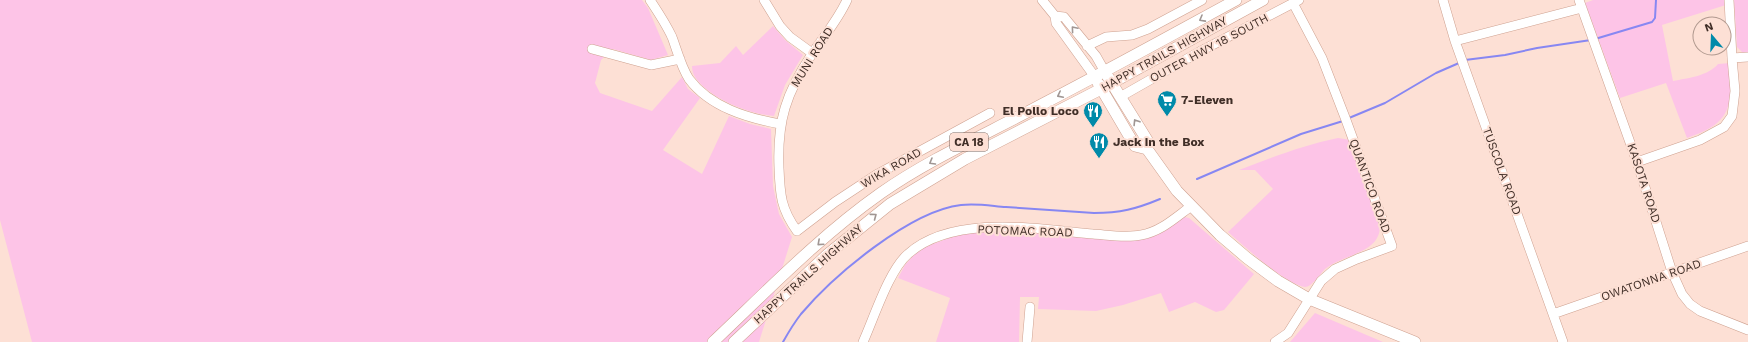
<svg xmlns="http://www.w3.org/2000/svg" width="1748" height="342" font-family="'Work Sans',sans-serif">
	<style>
		.green { fill: #fdc4e7 }
		.lines { fill: none; stroke-linecap: round; stroke-linejoin: round }
		.stream { stroke: #8787f2; stroke-width: 2 }
		.minor-casing { stroke: #cea190; stroke-width: 10 }
		.major-casing { stroke: #cea190; stroke-width: 12 }
		.minor { stroke: #fff; stroke-width: 9 }
		.major { stroke: #fff; stroke-width: 11 }
		.oneway { stroke: #a09693 }
		.labels { text-anchor: middle; stroke-width: 4; stroke-linejoin: round; paint-order: stroke }
		.shield { fill: #fde0d5; stroke: #79635b; stroke-width: 1 }
		.shield-label { font-size: 11px; font-weight: bold; fill: #402e27 }
		.street-label { font-size: 12px; fill: #402e27; stroke: #fde0d5 }
		.poi-label { font-size: 12px; font-weight: bold; fill: #402e27; stroke: #fde0d5; text-anchor: start }
	</style>
	<rect width="100%" height="100%" fill="#fde0d5"/>
	<path class="green" d="M0,0H642L648,8L668,55L651,60L613,49L601,60L595,83L600,93L652,111L682,77L688,89L700,98L663,150L702,174L729,116L750,124L771,129L773,186L779,214L792,237L759,342H32L0,220Z
		M1593,0H1726V5L1662,25L1673,81C1688,78 1708,76 1718,64L1730,63C1732,107 1732,123 1687,138L1666,83L1620,98L1585,3Z
		M1734,0H1748V53H1743L1737,47Z
		M773,26L785,40L803,55L785,85L774,116C749,114 710,99 695,77C693,74 692,70 692,66L720,63L736,46L743,55Z
		M1338,138L1351,140L1380,225C1381,254 1343,254 1325,269C1320,274 1312,287 1305,287C1285,284 1244,246 1228,232L1273,189L1255,170H1239C1271,158 1303,145 1338,138Z
		M1184,217L1189,218L1254,274L1224,310L1216,312L1195,302L1169,312L1161,293L1123,305L1096,311L1038,309L1039,297H1020L1019,342H936L950,298L898,278L905,265L914,255L925,247L957,235L995,230L1124,240Z
		M1315,313L1383,342H1290Z"/>
	<g class="lines">
		<path class="stream" d="M1595,39L1652,22L1655,18L1656,0
			M1465,60L1505,55L1537,48L1591,40
			M1349,118L1385,103L1436,73L1459,63
			M1197,179L1301,134L1343,121
			M783,342C788,333 794,323 801,314C834,275 910,211 961,205C976,203 992,206 1006,207C1036,209 1065,211 1094,213C1120,213 1136,209 1160,199"/>
		<defs>
			<path id="minor" d="M650,0C658,12 666,24 672,37C677,50 681,67 689,79C710,107 747,118 780,124
				M764,0L780,26L790,37L812,53
				M847,0C838,20 824,36 812,54C786,93 777,121 779,168C780,195 781,209 797,231L835,202L876,175L990,113
				M1042,0L1055,16L1056,23L1095,77
				M1443,0L1455,41L1563,342
				M1579,0L1637,162L1672,272L1682,294L1690,304L1700,311L1748,330
				M1055,16L1064,17L1096,56L1105,72
				M1455,41L1582,8
				M1087,46L1106,37L1132,35L1148,29L1202,0
				M592,49L651,65L680,59
				M1732,58L1748,57
				M1120,97L1199,52L1299,0
				M1637,162L1700,140L1724,127L1732,116L1735,91L1732,58L1729,0
				M1553,314L1748,246
				M863,342C874,318 889,270 908,254C953,214 1038,229 1093,234C1108,235 1126,238 1141,235C1160,232 1175,218 1190,207
				M1027,342L1030,307
				M1275,342L1288,333L1321,281L1335,269L1357,259L1392,246L1346,120L1322,58L1293,3"/>
			<path id="major" d="M1108,77L1147,140V149L1177,191L1220,235L1247,258L1278,281L1309,299L1415,342
				M1098,83L1135,146L1147,149
				M713,342C767,291 820,236 881,193C928,160 982,136 1033,109C1101,74 1168,37 1236,0
				M734,342L828,254L890,204L965,159L1101,89L1263,0"/>
		</defs>
		<use href="#minor" class="minor-casing"/>
		<use href="#major" class="major-casing"/>
		<use href="#minor" class="minor"/>
		<use href="#major" class="major"/>
	</g>
	<defs><path id="oneway-chevron" d="M-2-3.5L2.5 0L-2 3.5" fill="none" stroke-width="1.6" stroke-linecap="round" stroke-linejoin="round"/></defs>
	<g class="oneway">
		<use href="#oneway-chevron" transform="translate(1202 19) rotate(151)"/>
		<use href="#oneway-chevron" transform="translate(1074 29) rotate(-130)"/>
		<use href="#oneway-chevron" transform="translate(1060 95) rotate(153)"/>
		<use href="#oneway-chevron" transform="translate(1136 122) rotate(-122)"/>
		<use href="#oneway-chevron" transform="translate(932 162) rotate(150)"/>
		<use href="#oneway-chevron" transform="translate(874 216) rotate(-37)"/>
		<use href="#oneway-chevron" transform="translate(820 243) rotate(138)"/>
	</g>
	<defs>
		<symbol id="supermarket-pin" viewBox="-11 -11 22 30"><path d="M0 17L-7.5 6A9.5 9.5 0 1 1 7.5 6Z" fill="#008aa9" stroke="#fde0d5"/><path d="M-6-5.5h2.5l.6 2H6L4.5 2H-2.5L-4.4-4H-6ZM-1.5 3.2a1.3 1.3 0 1 0 .1 0ZM3 3.2a1.3 1.3 0 1 0 .1 0Z" fill="#fff"/></symbol>
		<symbol id="restaurant-pin" viewBox="-11 -11 22 30"><path d="M0 17L-7.5 6A9.5 9.5 0 1 1 7.5 6Z" fill="#008aa9" stroke="#fde0d5"/><path d="M-5-6h1v4h1v-4h1v4h1v-4h1v5L-1.5 .5V6h-2V.5L-5-1ZM5-6V6H3V1.5H1.5Q1.5-4 5-6Z" fill="#fff"/></symbol>
	</defs>
	<g fill-rule="evenodd">
		<use href="#supermarket-pin" x="1156" y="89" width="22" height="30"/>
		<use href="#restaurant-pin" x="1082" y="100" width="22" height="30"/>
		<use href="#restaurant-pin" x="1088" y="131" width="22" height="30"/>
	</g>
	<g class="labels">
		<rect class="shield" x="950" y="133" width="38" height="18" rx="3"/>
		<g class="shield-label">
			<text x="969" y="146">CA 18</text>
		</g>
		<g class="street-label">
			<text transform="translate(1209 48) rotate(-28)" y="4">OUTER HWY 18 SOUTH</text>
			<text transform="translate(1164 54) rotate(-29)" y="4">HAPPY TRAILS HIGHWAY</text>
			<text transform="translate(812 57) rotate(-58)" y="4">MUNI ROAD</text>
			<text transform="translate(891 168) rotate(-30)" y="4">WIKA ROAD</text>
			<text transform="translate(1502 171) rotate(70)" y="4">TUSCOLA ROAD</text>
			<text transform="translate(1644 183) rotate(72)" y="4">KASOTA ROAD</text>
			<text transform="translate(1370 186) rotate(70)" y="4">QUANTICO ROAD</text>
			<text transform="translate(1025 231) rotate(2)" y="4">POTOMAC ROAD</text>
			<text transform="translate(808 274) rotate(-42)" y="4">HAPPY TRAILS HIGHWAY</text>
			<text transform="translate(1651 280) rotate(-19)" y="4">OWATONNA ROAD</text>
		</g>
		<g class="poi-label">
			<text x="1181" y="104">7-Eleven</text>
			<text x="1079" y="115" text-anchor="end">El Pollo Loco</text>
			<text x="1113" y="146">Jack in the Box</text>
		</g>
	</g>
	<g transform="translate(1712 36) rotate(341)"><circle r="19" fill="#fde0d5" stroke="#b1998f"/>
	<path d="M0-3L7 15L0 10L-7 15Z" fill="#008aa9"/>
	<text y="-6" font-size="11" font-weight="bold" text-anchor="middle" fill="#402e27">N</text>
	</g>
</svg>
